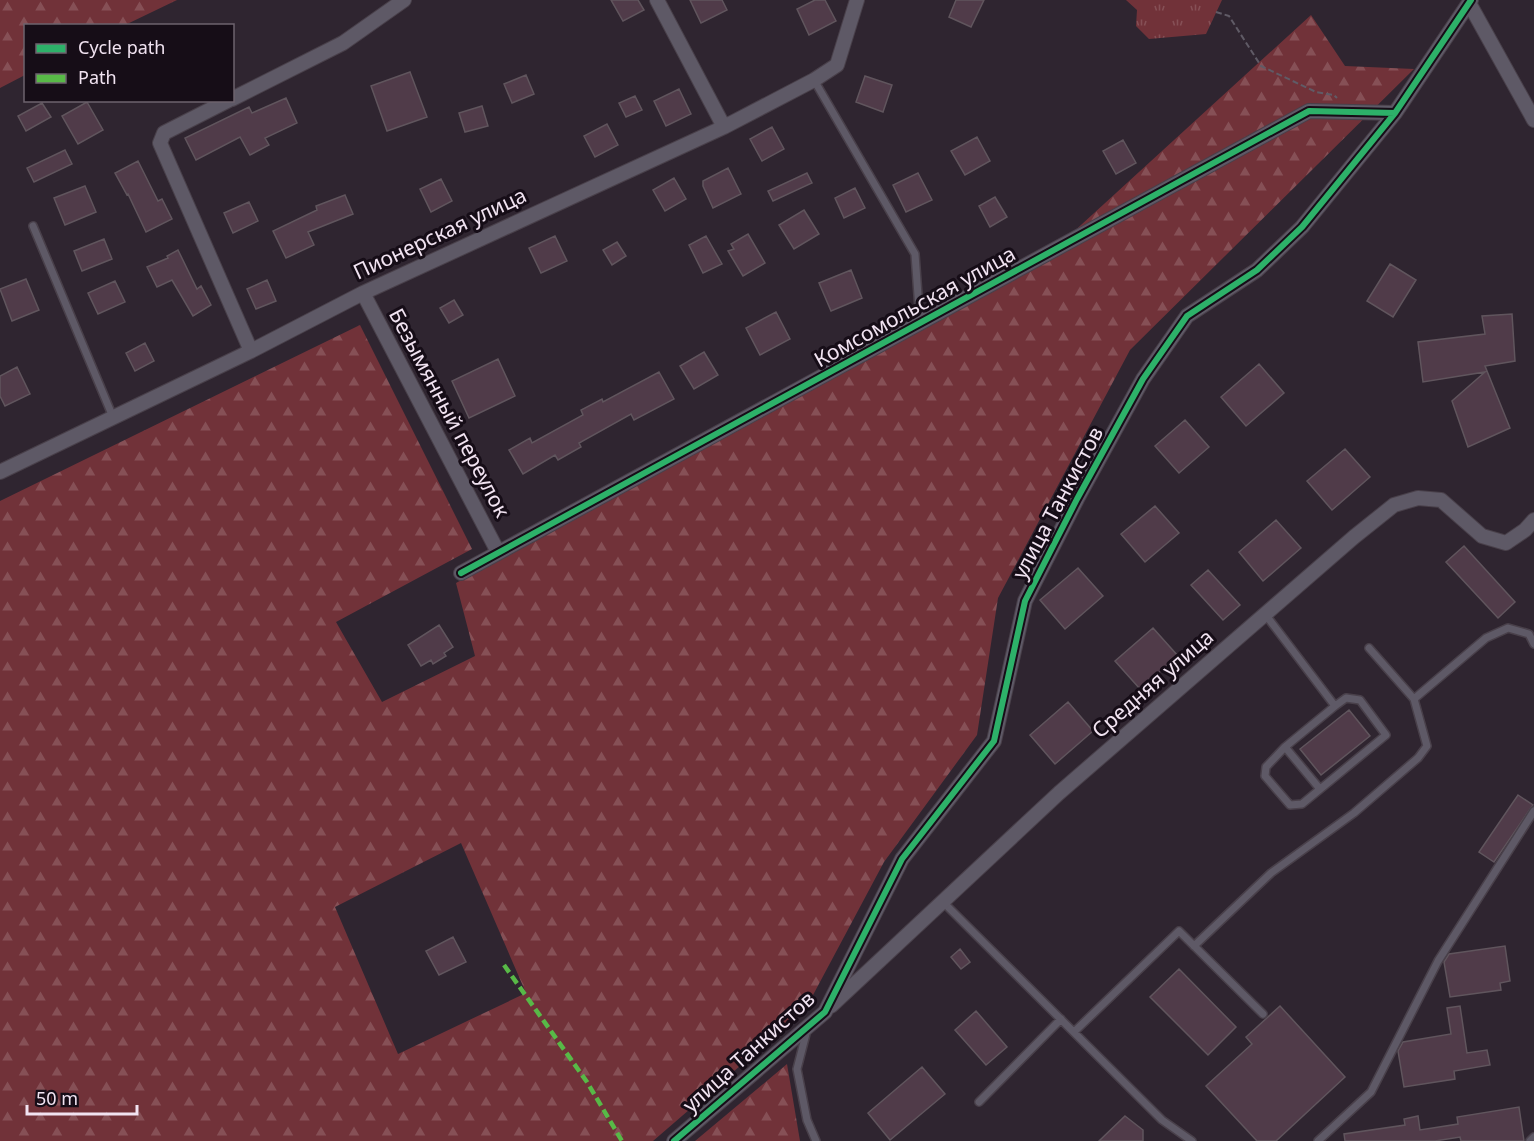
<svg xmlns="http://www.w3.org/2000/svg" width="1534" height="1141" font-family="'Noto Sans',sans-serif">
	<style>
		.forest { fill: url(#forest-firs); fill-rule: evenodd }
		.park { fill: url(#park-tufts) }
		.building { fill: #503b49; stroke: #60555d; stroke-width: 1.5 }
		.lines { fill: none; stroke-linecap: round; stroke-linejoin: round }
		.service-casing { stroke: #49404a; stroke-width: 10 }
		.minor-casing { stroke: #49404a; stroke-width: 16 }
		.path { stroke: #605b66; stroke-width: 2; stroke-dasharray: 6 3; stroke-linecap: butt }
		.service { stroke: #5e5966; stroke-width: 7 }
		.minor { stroke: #5e5966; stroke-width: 14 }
		.quiet { stroke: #58b947; stroke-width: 4.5; stroke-dasharray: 9 4.5; stroke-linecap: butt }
		.cycleway-casing { stroke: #160d17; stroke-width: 10 }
		.cycleway { stroke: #2db169; stroke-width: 6 }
		.labels { text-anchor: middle; stroke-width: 6; stroke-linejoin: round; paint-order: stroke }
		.street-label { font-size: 21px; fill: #f1e3f1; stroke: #160d17 }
	</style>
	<defs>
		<pattern id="forest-firs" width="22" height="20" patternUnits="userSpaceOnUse" patternTransform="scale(1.5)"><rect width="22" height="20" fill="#713239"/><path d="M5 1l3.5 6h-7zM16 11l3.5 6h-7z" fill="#865056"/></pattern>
		<pattern id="park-tufts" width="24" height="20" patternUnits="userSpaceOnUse" patternTransform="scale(1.5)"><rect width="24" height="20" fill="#713239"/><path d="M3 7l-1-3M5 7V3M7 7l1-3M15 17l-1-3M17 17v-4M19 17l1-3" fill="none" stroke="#865056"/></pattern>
	</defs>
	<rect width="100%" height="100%" fill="#2f2530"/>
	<path class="forest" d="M0,0H177L125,25L26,26L25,75L0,88Z
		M1311,15L1345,66L1414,69L1130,350L998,598L977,735L884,862L805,1010L653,1141H0V501L360,325L472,549L336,622L382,702L475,656L456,583L1035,267ZM461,843L526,993L398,1054L335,907Z
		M787,1064L800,1141H695Z"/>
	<path class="park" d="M1126,0H1222L1206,34L1149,39L1136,26L1137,10Z"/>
	<path class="building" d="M611,0H638L644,10L623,21Z
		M690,0H722L727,10L701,23Z
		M815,0H825L836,21L809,35L797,9Z
		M956,0H984L971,27L949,17Z
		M410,72L427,117L387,131L371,86Z
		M526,75L534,94L512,103L504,84Z
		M865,76L892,85L883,112L856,102Z
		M679,89L691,114L666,126L654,101Z
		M635,96L642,110L626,117L619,103Z
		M286,98L297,123L265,138L269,145L250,155L240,137L196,160L185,138L249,107L252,113Z
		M87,102L103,130L78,144L62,116Z
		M42,103L51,117L26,131L18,116Z
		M482,106L488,126L465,132L459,113Z
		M607,124L618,145L595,157L584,136Z
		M772,127L784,149L762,161L750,139Z
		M977,137L990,161L965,175L951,151Z
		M1123,140L1136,163L1116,174L1103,151Z
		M65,150L72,164L34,182L27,168Z
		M138,161L158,201L162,199L172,219L146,232L128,194L127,195L115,173Z
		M728,168L741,194L713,208L703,186V181Z
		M807,173L812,183L773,201L768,191Z
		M918,173L932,200L906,212L893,185Z
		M674,178L686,199L665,211L653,190Z
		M441,179L452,201L431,212L420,189Z
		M85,186L96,212L65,225L54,198Z
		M855,188L865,208L844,218L835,198Z
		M345,195L353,214L308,232L314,245L286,258L273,231L317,210L316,206Z
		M995,197L1007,217L990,227L979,206Z
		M249,202L258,221L233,233L224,213Z
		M804,210L819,234L794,249L779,225Z
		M748,234L765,263L743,276L728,251L734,249L731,244Z
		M555,236L567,261L541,273L529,248Z
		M706,236L722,264L703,273L689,245Z
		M104,239L112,259L82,271L74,251Z
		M617,242L626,256L612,265L603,250Z
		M178,250L197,289L201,286L211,305L193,316L172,280L157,287L147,267L168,258L167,256Z
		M1390,264L1416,280L1393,317L1367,301Z
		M851,270L862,298L831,311L819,283Z
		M26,279L39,310L12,321L0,289Z
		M267,280L276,301L256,309L247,289Z
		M115,281L125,302L98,314L88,293Z
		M454,300L463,315L449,323L440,308Z
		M776,312L790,339L760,355L746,328Z
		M1512,314L1515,361L1485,366L1510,428L1468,447L1452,401L1485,372L1423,382L1418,342L1485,334L1482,316Z
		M145,343L154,361L135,371L126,353Z
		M704,352L718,375L694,389L680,366Z
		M498,359L515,396L469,418L452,381Z
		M1259,364L1284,393L1246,426L1221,397Z
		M17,367L30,394L5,406L0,396V376Z
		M659,372L674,399L634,420L631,414L579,443L581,447L558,460L555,455L523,474L509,450L530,438L532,443L583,415L581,410L602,399L603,402Z
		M1185,420L1209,447L1179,473L1155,446Z
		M1345,449L1370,477L1332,510L1307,481Z
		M1155,506L1179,533L1145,562L1121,534Z
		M1276,520L1301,548L1263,581L1239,552Z
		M1464,546L1515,602L1498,618L1446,562Z
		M1078,568L1103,596L1065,629L1040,600Z
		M1208,570L1240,605L1223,620L1191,585Z
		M439,625L453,647L444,653L446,656L433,664L431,660L421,666L408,645Z
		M1153,628L1178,656L1140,689L1115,661Z
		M1068,702L1093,731L1055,764L1030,735Z
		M1349,710L1370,736L1321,775L1300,749Z
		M1518,795L1533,805L1494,862L1479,852Z
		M453,937L466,962L439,975L426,951Z
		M1505,946L1510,981L1500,983L1501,990L1450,997L1444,962L1449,954Z
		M960,949L970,962L961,969L951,957Z
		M1179,969L1236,1027L1208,1055L1150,997Z
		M1280,1006L1345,1077L1276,1141H1257L1206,1086L1252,1044L1246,1037Z
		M1460,1006L1467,1053L1487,1050L1490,1065L1454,1071L1455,1079L1404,1087L1398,1051L1403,1042L1451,1034L1447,1008Z
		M976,1011L1007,1047L986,1065L955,1030Z
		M922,1067L945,1094L890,1140L868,1113Z
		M1519,1107L1524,1141H1461L1460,1137L1435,1141H1345L1344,1134L1405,1125L1404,1119L1418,1116L1420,1130L1458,1124L1457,1117Z
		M1125,1116L1143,1130V1141H1099Z"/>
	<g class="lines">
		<defs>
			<path id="service" d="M814,80L915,254L920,323
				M33,226L113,417
				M1265,614L1335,706L1285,747L1266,767L1265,776L1290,805L1302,804L1386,735L1360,700L1346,698L1335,706
				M1369,648L1414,699
				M1285,747L1320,789
				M944,903L1162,1120L1192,1141
				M1194,946L1271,873L1354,813L1418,758L1427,746L1414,699L1486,638L1508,628L1529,634L1534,644
				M807,1030L797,1069L807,1120L816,1141
				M1074,1032L1179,931L1263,1014
				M979,1102L1061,1019
				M1318,1141L1371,1092L1438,961L1534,811
				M1530,1141L1534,1137"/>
			<path id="minor" d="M657,0L724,127
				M1469,3L1534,120
				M232,99L343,43L404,0
				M229,100L164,133L160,143L251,351
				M363,293L498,552
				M0,472L251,351L363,293L724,127L814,80L837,65L857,0
				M461,573L1309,111L1395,113
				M831,1006L1059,793L1354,537L1394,505L1418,498L1441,500L1482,536L1506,543L1525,530L1534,520
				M674,1141L825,1012L902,859L994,741L1025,601L1077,499L1143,379L1187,316L1257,270L1302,227L1395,113L1471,0"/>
		</defs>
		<use href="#service" class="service-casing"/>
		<use href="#minor" class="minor-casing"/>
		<path class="path" d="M1216,12L1229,16L1261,66L1316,92L1334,95L1337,98"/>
		<use href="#service" class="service"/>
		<use href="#minor" class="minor"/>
		<path class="quiet" d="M504,965L587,1082L622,1141"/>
		<defs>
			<path id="cycleway" d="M461,573L1309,111L1395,113
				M674,1141L825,1012L902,859L994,741L1025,601L1077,499L1143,379L1187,316L1257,270L1302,227L1395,113L1471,0"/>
		</defs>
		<use href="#cycleway" class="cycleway-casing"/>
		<use href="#cycleway" class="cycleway"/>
	</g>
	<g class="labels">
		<g class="street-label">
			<text transform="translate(440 234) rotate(-25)" y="7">Пионерская улица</text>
			<text transform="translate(915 307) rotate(-29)" y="7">Комсомольская улица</text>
			<text transform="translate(449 413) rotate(62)" y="7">Безымянный переулок</text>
			<text transform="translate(1058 503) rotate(-62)" y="7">улица Танкистов</text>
			<text transform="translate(1153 684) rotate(-41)" y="7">Средняя улица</text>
			<text transform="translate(749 1052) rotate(-42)" y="7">улица Танкистов</text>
		</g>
	</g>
	<rect x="24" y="24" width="210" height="78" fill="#160d17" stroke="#6e636e" stroke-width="1.5"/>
	<rect x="36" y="44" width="30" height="9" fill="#2db169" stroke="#6e636e" stroke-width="1.5"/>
	<text x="78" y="54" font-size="18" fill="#f1e3f1">Cycle path</text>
	<rect x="36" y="74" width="30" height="9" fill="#58b947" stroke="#6e636e" stroke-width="1.5"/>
	<text x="78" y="84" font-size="18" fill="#f1e3f1">Path</text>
	<path d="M27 1105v9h110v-9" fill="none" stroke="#f1e3f1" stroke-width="3"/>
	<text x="36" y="1105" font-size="18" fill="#f1e3f1" stroke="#160d17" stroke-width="4.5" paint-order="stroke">50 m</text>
</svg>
